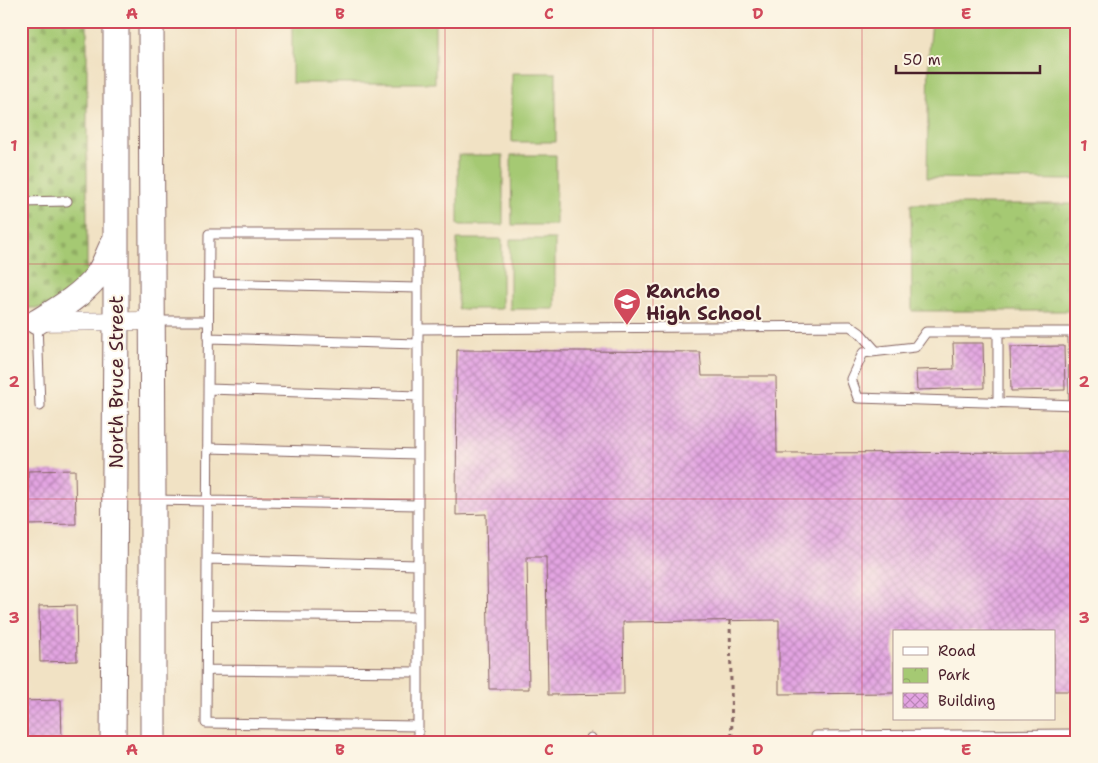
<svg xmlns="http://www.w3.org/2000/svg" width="1098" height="763" font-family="'Shantell Sans',sans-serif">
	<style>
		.grass { fill: #a5c973; stroke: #78744f }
		.cemetery { fill: url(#cemetery-stones); stroke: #78744f }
		.park { fill: url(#park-crowns); stroke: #78744f }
		.building { fill: url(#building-cross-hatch) }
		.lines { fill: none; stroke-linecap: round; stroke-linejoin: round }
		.lane-casing { stroke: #846361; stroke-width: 11 }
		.street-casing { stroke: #846361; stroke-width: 19 }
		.secondary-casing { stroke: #846361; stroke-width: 27 }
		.path { stroke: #846361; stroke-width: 3; stroke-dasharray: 4 4; stroke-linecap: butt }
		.lane { stroke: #fff; stroke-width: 9 }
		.street { stroke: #fff; stroke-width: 18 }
		.secondary { stroke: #fff; stroke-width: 25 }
		.grid { fill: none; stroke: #d1495b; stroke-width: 1; stroke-opacity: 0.55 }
		.labels { text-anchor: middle; stroke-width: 4; stroke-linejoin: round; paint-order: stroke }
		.poi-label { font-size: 19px; font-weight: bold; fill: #4a1f2b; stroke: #fcf5e5; text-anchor: start }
		.street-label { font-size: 19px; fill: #4a1f2b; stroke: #fcf5e5 }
		.neatline { fill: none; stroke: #d1495b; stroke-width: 2 }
		.grid-label { font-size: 16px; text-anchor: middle; font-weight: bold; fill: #d1495b }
	</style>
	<defs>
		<pattern id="cemetery-stones" width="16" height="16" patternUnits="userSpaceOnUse" patternTransform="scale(1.25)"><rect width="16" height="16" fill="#a5c973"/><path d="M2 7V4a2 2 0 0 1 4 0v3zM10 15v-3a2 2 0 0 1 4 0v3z" fill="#90ac64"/></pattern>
		<pattern id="park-crowns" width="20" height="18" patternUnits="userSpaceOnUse" patternTransform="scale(1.25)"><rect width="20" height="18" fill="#a5c973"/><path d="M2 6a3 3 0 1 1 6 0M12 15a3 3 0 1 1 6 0" fill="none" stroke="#90ac64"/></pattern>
		<pattern id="building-cross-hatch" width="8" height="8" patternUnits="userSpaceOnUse" patternTransform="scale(1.25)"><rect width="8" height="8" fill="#e3a4e2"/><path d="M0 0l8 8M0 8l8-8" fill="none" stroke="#ba85b7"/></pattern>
	</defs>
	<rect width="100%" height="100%" fill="#fcf5e5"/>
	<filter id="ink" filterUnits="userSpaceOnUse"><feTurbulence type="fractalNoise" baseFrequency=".02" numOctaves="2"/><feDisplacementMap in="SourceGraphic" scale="10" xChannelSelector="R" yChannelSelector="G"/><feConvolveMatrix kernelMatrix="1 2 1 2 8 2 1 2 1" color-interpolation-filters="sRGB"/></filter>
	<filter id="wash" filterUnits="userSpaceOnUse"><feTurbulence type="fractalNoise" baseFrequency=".0096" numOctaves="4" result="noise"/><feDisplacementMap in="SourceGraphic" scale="20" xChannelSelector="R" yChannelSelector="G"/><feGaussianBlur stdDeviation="1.12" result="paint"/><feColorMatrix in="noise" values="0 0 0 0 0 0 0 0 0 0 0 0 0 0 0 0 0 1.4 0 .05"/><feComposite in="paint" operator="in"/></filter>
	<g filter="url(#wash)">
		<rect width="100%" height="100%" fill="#f1e2c4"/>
		<path class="grass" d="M292,21H435V83H292Z
			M932,21H1077V179L1067,180L927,178L929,52Z
			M512,73H556V142H512Z
			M458,155H503V225H458Z
			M511,155H556V225H512Z
			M457,239H502V309H458Z
			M510,239H555V309H510Z"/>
		<path class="cemetery" d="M21,21H87V308H21Z"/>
		<path class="park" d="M911,204H1077V311H912Z"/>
		<g id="blocks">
			<path class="building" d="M953,343H983L984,388L917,390L916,370L954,369Z
				M1064,346L1065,390L1011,391L1010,347Z
				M457,350L700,352L702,376H776L777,453L1077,452V691H1054V632H894V693L779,694V620L623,622L624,694L548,695L546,557H527L529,689H489L486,514L456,515Z
				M75,470L76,524L28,525V471Z
				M76,605L77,661L40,662L39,606Z
				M61,700L62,742H21V701Z"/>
		</g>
	</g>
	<g filter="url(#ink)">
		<use href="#blocks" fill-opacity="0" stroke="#846361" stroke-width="1"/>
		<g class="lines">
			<defs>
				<path id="lane" d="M21,202L67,201
					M208,283L418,288
					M153,321H208
					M37,324L40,406
					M418,329L850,326L860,333L876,351
					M998,332V403
					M1073,332L1074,405
					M1077,332H926L915,347L863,353L851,379L858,398L1077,405
					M208,338L418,344
					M208,389L418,396
					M208,448L418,454
					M154,500L418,505
					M207,559L418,565
					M207,615L418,617
					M207,670L418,672
					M418,726L206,723L209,234H418C418,404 418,573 418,742
					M591,738V742
					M816,742V736L1077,734"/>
				<path id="street" d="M21,322L152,321"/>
				<path id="secondary" d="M151,21L153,500V742
					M37,322C58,309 81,296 96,277C104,267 108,253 114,242
					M113,742L116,321V21"/>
			</defs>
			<use href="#lane" class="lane-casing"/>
			<use href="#street" class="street-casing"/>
			<use href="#secondary" class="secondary-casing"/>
			<path class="path" d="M730,621L732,742"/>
			<use href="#lane" class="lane"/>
			<use href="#street" class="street"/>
			<use href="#secondary" class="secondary"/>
		</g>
	</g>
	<path class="grid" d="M236,21V742M445,21V742M653,21V742M862,21V742M21,264H1077M21,499H1077"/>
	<defs>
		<symbol id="school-pin" viewBox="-11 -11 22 30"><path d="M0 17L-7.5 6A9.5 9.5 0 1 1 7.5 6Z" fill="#d1495b" stroke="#fcf5e5"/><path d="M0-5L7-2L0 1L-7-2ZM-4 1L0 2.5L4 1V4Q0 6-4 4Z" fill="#fff"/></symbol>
	</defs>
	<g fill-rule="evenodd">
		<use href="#school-pin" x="611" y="286" width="32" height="43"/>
	</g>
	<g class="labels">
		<g class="poi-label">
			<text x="646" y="298">Rancho<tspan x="646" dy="22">High School</tspan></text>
		</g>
		<g class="street-label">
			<text transform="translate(116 382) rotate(-90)" y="7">North Bruce Street</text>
		</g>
	</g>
	<rect width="1098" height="763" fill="none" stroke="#fcf5e5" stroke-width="55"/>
	<rect x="893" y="630" width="162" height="90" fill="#fcf5e5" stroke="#b59f9b"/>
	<rect x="903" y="647" width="25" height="8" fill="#ffffff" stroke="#b59f9b"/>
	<text x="938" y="656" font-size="15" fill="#4a1f2b">Road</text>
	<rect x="903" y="668" width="25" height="15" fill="url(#park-crowns)" stroke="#b59f9b"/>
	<text x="938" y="680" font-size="15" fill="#4a1f2b">Park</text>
	<rect x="903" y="693" width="25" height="15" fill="url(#building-cross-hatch)" stroke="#b59f9b"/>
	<text x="938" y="706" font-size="15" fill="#4a1f2b">Building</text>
	<path d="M896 65v8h144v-8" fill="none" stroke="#4a1f2b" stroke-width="2.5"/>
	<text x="903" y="65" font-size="15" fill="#4a1f2b" stroke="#fcf5e5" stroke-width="4" paint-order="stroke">50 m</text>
	<rect x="28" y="28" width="1042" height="708" class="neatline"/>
	<g class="grid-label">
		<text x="132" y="19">A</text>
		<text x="340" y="19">B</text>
		<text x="549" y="19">C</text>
		<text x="758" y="19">D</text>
		<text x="966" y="19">E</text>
		<text x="14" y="151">1</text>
		<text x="1084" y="151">1</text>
		<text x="14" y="387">2</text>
		<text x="1084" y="387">2</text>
		<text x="14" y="623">3</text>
		<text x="1084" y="623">3</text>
		<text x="132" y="755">A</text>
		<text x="340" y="755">B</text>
		<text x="549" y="755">C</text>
		<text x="758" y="755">D</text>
		<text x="966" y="755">E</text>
	</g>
</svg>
